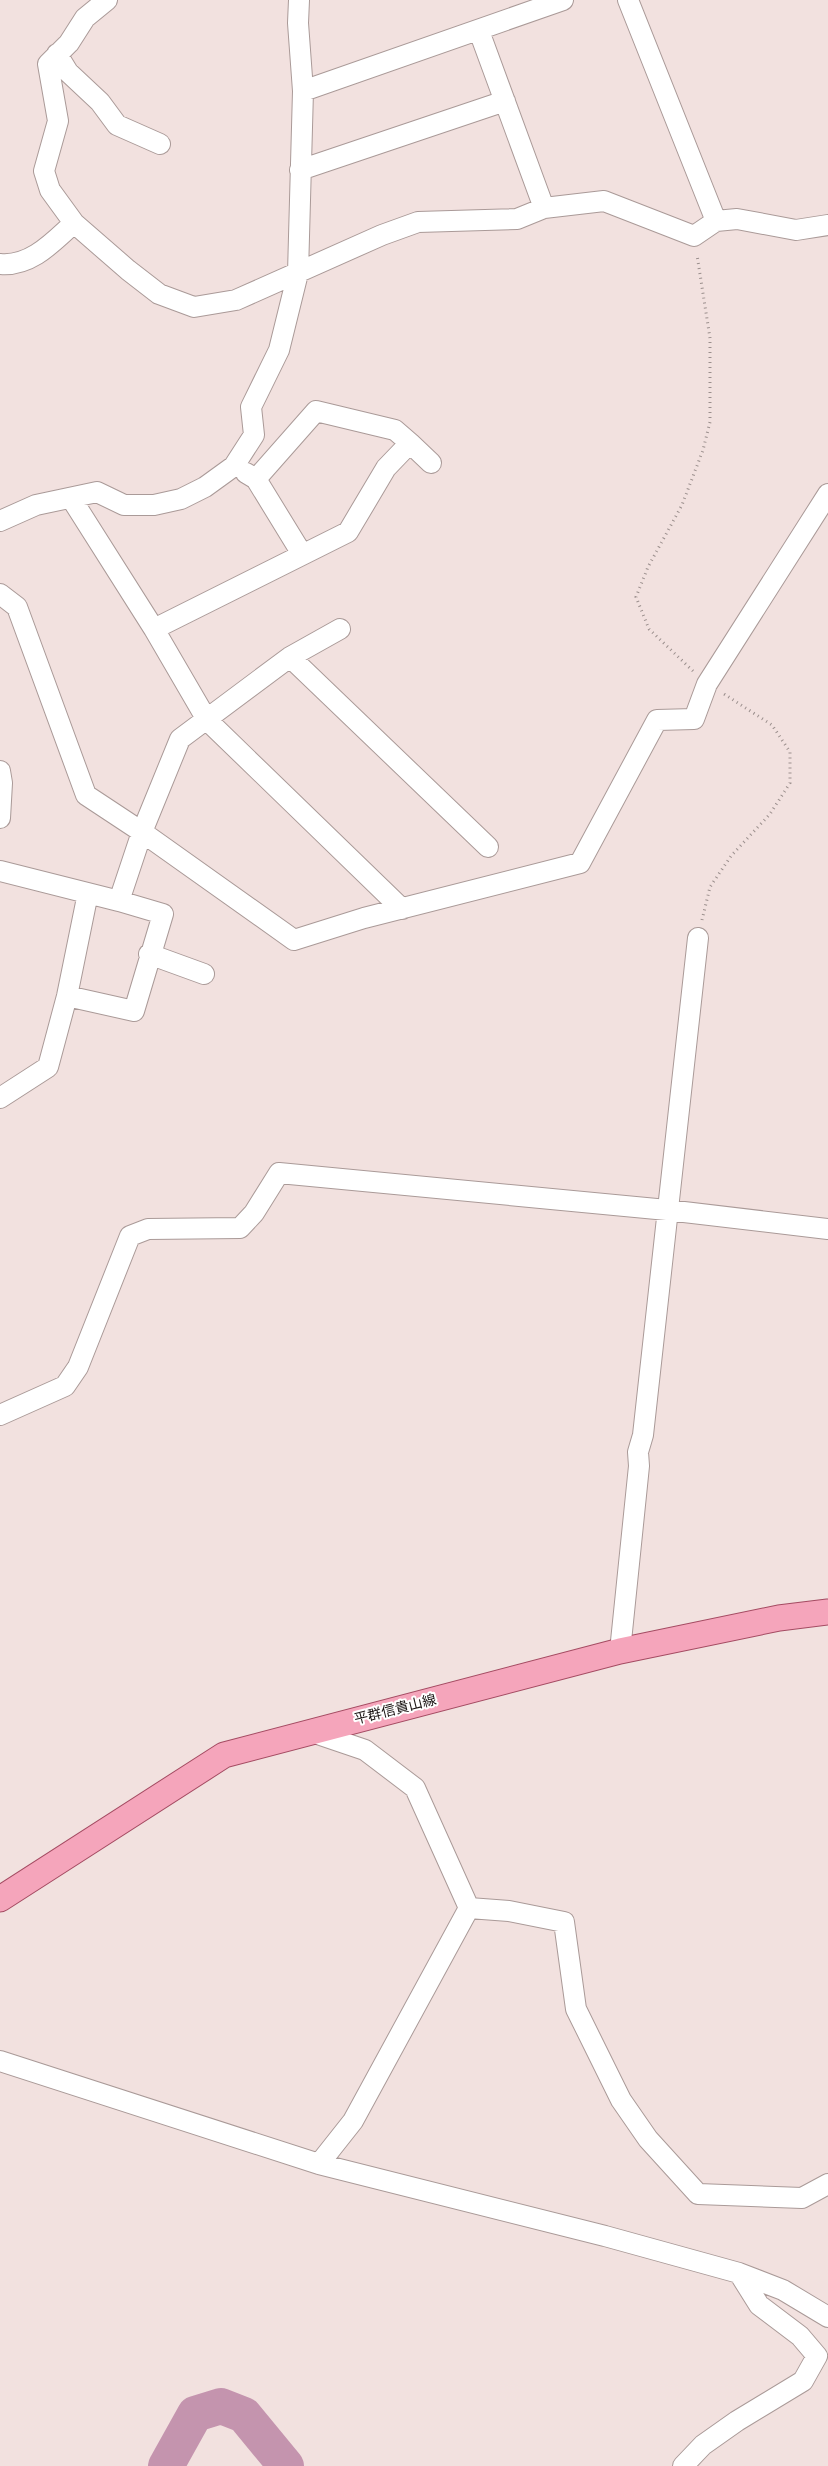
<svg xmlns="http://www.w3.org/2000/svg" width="828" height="2466" font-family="Ubuntu,'Noto Sans JP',sans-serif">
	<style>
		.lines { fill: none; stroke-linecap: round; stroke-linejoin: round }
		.river { stroke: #c494ae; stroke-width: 36 }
		.minor-casing { stroke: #aa9a98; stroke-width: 22 }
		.major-casing { stroke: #a44b62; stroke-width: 27 }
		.path { stroke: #9b8f8d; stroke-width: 3; stroke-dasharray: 1 4; stroke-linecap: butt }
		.minor { stroke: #fff; stroke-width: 20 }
		.major { stroke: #f5a5bb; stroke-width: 25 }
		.labels { text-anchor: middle; stroke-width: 4; stroke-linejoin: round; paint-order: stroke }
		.street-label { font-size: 14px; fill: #191312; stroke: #fff }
	</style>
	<rect width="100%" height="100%" fill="#f2e1df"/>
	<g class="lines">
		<path class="river" d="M166,2466L195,2414L221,2406L244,2415L286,2466"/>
		<defs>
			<path id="minor" d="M107,0L85,18L69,43L48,64L58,121L44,171L50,190L74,223L128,270L159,294L194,307L236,300L382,235L418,222L517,219L544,208L604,201L694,236L716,221L737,219L796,230L828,225
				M628,0L716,221
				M479,31L544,208
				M57,54L68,72L100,102L117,125L160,144
				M303,91L563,0
				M300,170L505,101
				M0,264C31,267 54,241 74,223
				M410,443L431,463
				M246,473L256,479L302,554
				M71,498L154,629L207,720L402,909
				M0,521L36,505L97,492L124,505H154L181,499L205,487L234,466L254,435L251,407L279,350L298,273L303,91L298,23L299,0
				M0,594L17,607L86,795L142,832L294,940L364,918L580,863L657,720L694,719L707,684L828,494
				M154,629L348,532L386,468L410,443L395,430L316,411L256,479
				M290,657L488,847
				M0,771L2,783L0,818
				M0,871L119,901L142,832L180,739L290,657L340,629
				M149,954L204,974
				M67,996L134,1011L163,914L119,901
				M0,1098L48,1067L67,996L88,893
				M0,1415L65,1386L78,1367L130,1236L148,1229L240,1228L254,1213L279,1173L667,1210L828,1229
				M620,1651L639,1466L638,1452L643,1435L698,938
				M309,1731L365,1750L415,1788L469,1908
				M469,1908L509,1911L564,1922L576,2009L621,2100L648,2139L698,2194L802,2198L828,2184
				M0,2061L319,2164L605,2236L739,2273L783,2290L828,2317
				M319,2164L353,2121L469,1908
				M683,2466L703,2445L737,2421L803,2381L817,2356L800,2336L759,2305L739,2273"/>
			<path id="major" d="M0,1899L224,1755L620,1651L779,1618L828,1612"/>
		</defs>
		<use href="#minor" class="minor-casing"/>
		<use href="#major" class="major-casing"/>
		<path class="path" d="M693,671L649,629L636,597L648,567L682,505L703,450L710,422V338L697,255
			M702,920L710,887L731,856L770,814L790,783V752L772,725L724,694"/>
		<use href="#minor" class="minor"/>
		<use href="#major" class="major"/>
	</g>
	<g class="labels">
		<g class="street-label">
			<text transform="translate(395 1709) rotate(-14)" y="5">平群信貴山線</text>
		</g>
	</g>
</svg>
